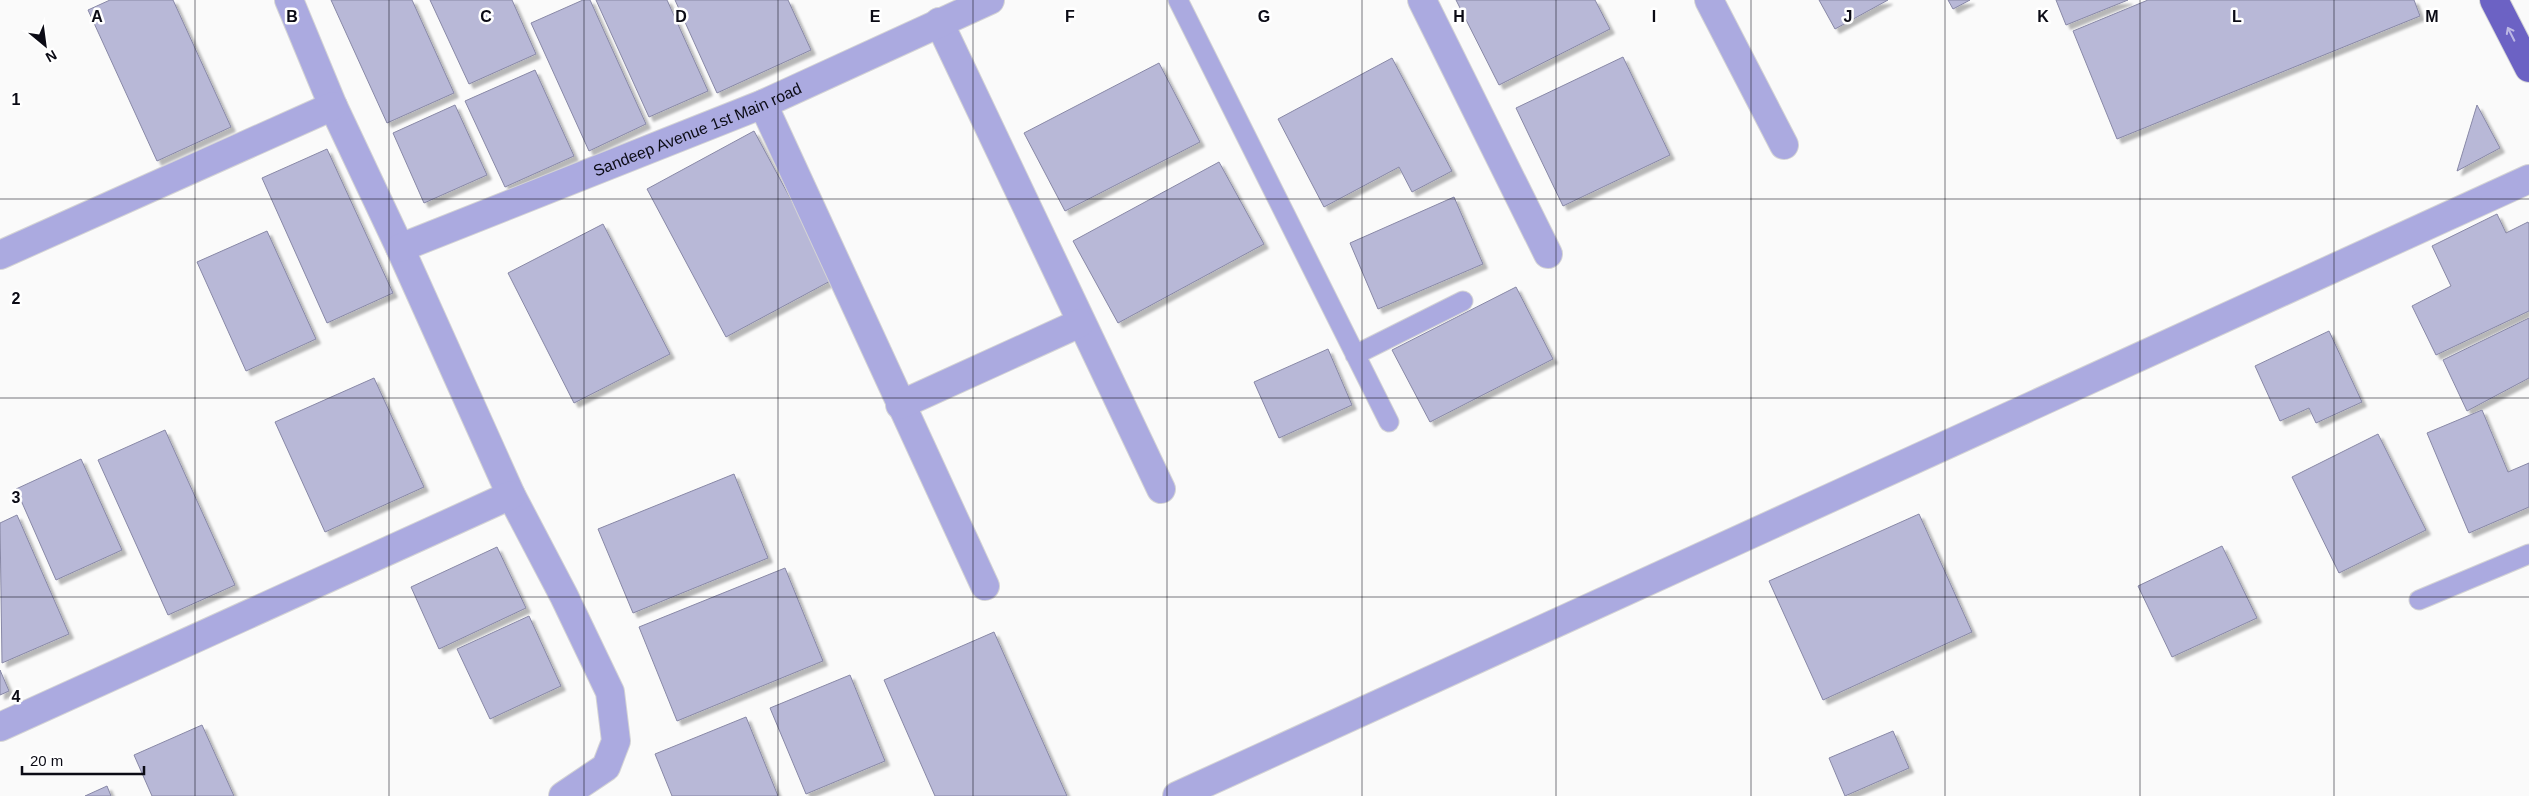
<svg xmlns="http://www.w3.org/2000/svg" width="2529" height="796" font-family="Arial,sans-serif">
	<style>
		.building { fill: #b8b8d7; stroke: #8888a6; filter: url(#shadow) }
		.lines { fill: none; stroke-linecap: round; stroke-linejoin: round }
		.lane-casing { stroke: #d4d4d5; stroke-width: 21 }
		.street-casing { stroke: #d4d4d5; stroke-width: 30 }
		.primary-casing { stroke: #d4d4d5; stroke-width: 30 }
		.lane { stroke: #abaae0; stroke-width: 19 }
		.street { stroke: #abaae0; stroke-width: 28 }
		.primary { stroke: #6c62c4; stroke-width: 28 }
		.oneway { stroke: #bdb8e4 }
		.grid { fill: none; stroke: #0b0b15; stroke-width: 1; stroke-opacity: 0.55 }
		.labels { text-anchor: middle; stroke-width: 5; stroke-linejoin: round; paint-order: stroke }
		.street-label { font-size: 16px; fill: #0b0b15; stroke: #fff }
		.grid-label { font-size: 16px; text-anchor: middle; font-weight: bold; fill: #0b0b15; stroke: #fff; stroke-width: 5; stroke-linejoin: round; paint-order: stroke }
	</style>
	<defs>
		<filter id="shadow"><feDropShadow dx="4.5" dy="4.5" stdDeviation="1" flood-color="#0004"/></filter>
	</defs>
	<rect width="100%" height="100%" fill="#fafafa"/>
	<path class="building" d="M110,0H173L231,127L157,161L88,10Z
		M331,0H412L454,93L387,123Z
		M430,0H512L536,54L469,84Z
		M583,0H590L646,124L589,151L531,23Z
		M596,0H667L708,91L649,117Z
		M675,0H788L811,50L717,93Z
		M1456,0H1595L1610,29L1499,85Z
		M1819,0H1888L1835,29Z
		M1948,0H1970L1953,9Z
		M2056,0H2128L2066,25Z
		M2148,0H2414L2420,16L2117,139L2073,31Z
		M1623,57L1670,155L1563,206L1516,108Z
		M1392,58L1452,171L1412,192L1399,167L1324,207L1278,119Z
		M1159,63L1200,142L1065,211L1024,133Z
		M535,70L574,156L505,187L465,101Z
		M455,105L487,175L424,203L393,133Z
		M2477,105L2500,148L2457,171Z
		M754,131L834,279L726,337L647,189Z
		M327,149L393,293L327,323L262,178Z
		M1219,162L1264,244L1118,323L1073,241Z
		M1454,197L1483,264L1378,309L1350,243Z
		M2497,214L2506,233L2528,222L2529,224V311L2436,355L2412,306L2451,286L2432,246Z
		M603,224L670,354L574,403L508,273Z
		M267,231L316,339L246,371L197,262Z
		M1516,287L1553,359L1430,422L1392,350Z
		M2529,318V378L2467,411L2443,360Z
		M2329,331L2362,402L2316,423L2309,408L2280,421L2255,366Z
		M1328,349L1352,405L1279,438L1254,382Z
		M374,378L424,487L325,532L275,422Z
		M2482,410L2508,472L2529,463V507L2469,533L2427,433Z
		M165,430L235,585L168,615L98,460Z
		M2378,434L2426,530L2339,573L2292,477Z
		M81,459L122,550L56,580L16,489Z
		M734,474L768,558L633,613L598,529Z
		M1919,514L1972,632L1823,700L1769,581Z
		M17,515L69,634L2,663L0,523Z
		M2222,546L2257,618L2172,657L2138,586Z
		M497,547L526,608L439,649L411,587Z
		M785,568L823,661L677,721L639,627Z
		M529,616L561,686L490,719L457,649Z
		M994,632L1067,796H935L884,680Z
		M0,670L9,691L0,695Z
		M850,675L885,761L806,794L770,708Z
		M746,717L778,796H672L655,754Z
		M202,725L234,796H152L134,755Z
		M1893,731L1909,768L1845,796L1829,758Z
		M107,786L111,796H85Z"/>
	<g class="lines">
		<defs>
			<path id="lane" d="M1178,0L1389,422
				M1355,355L1463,301
				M2419,600L2529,554"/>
			<g id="street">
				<path d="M289,0L333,106L400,248L511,495L564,596L610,692L616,741L606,767L563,796"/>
				<path d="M1422,0L1548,254"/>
				<path d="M1709,0L1784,145"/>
				<path d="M939,22L1161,489"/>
				<path d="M763,104L985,586"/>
				<path id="s1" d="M400,248L763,104L990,0"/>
				<path d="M0,255L333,106"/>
				<path d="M900,405L1080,323"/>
				<path d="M0,727L511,495"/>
				<path d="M1177,796L2529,179"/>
			</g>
			<path id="primary" d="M2494,0L2529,68"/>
		</defs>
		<use href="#lane" class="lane-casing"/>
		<use href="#street" class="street-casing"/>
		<use href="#primary" class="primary-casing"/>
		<use href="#lane" class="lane"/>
		<use href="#street" class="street"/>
		<use href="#primary" class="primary"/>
	</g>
	<defs><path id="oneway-shaft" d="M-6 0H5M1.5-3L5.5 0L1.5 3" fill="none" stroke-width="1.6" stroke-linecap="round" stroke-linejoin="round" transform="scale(1.25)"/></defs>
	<use class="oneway" href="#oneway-shaft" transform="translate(2511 34) rotate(-117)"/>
	<path class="grid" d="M195,0V796M389,0V796M584,0V796M778,0V796M973,0V796M1167,0V796M1362,0V796M1556,0V796M1751,0V796M1945,0V796M2140,0V796M2334,0V796M0,199H2529M0,398H2529M0,597H2529"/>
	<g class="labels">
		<g class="street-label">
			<text dy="6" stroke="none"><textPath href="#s1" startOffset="320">Sandeep Avenue 1st Main road</textPath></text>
		</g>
	</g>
	<g class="grid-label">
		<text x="97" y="22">A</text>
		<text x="292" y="22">B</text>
		<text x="486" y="22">C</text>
		<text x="681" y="22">D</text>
		<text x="875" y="22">E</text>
		<text x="1070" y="22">F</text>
		<text x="1264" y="22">G</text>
		<text x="1459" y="22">H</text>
		<text x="1654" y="22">I</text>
		<text x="1848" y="22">J</text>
		<text x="2043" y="22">K</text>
		<text x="2237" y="22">L</text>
		<text x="2432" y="22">M</text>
		<text x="16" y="105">1</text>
		<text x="16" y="304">2</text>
		<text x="16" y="503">3</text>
		<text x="16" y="702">4</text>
	</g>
	<g transform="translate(45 45) rotate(151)" stroke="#ffffff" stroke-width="4" paint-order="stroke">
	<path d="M0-4L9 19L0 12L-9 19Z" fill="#0b0b15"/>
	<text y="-8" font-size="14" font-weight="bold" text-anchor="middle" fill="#0b0b15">N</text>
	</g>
	<path d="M22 766v8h122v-8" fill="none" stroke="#0b0b15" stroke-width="2.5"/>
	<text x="30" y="766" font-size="15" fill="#0b0b15" stroke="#ffffff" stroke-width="4" paint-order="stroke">20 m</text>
</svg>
